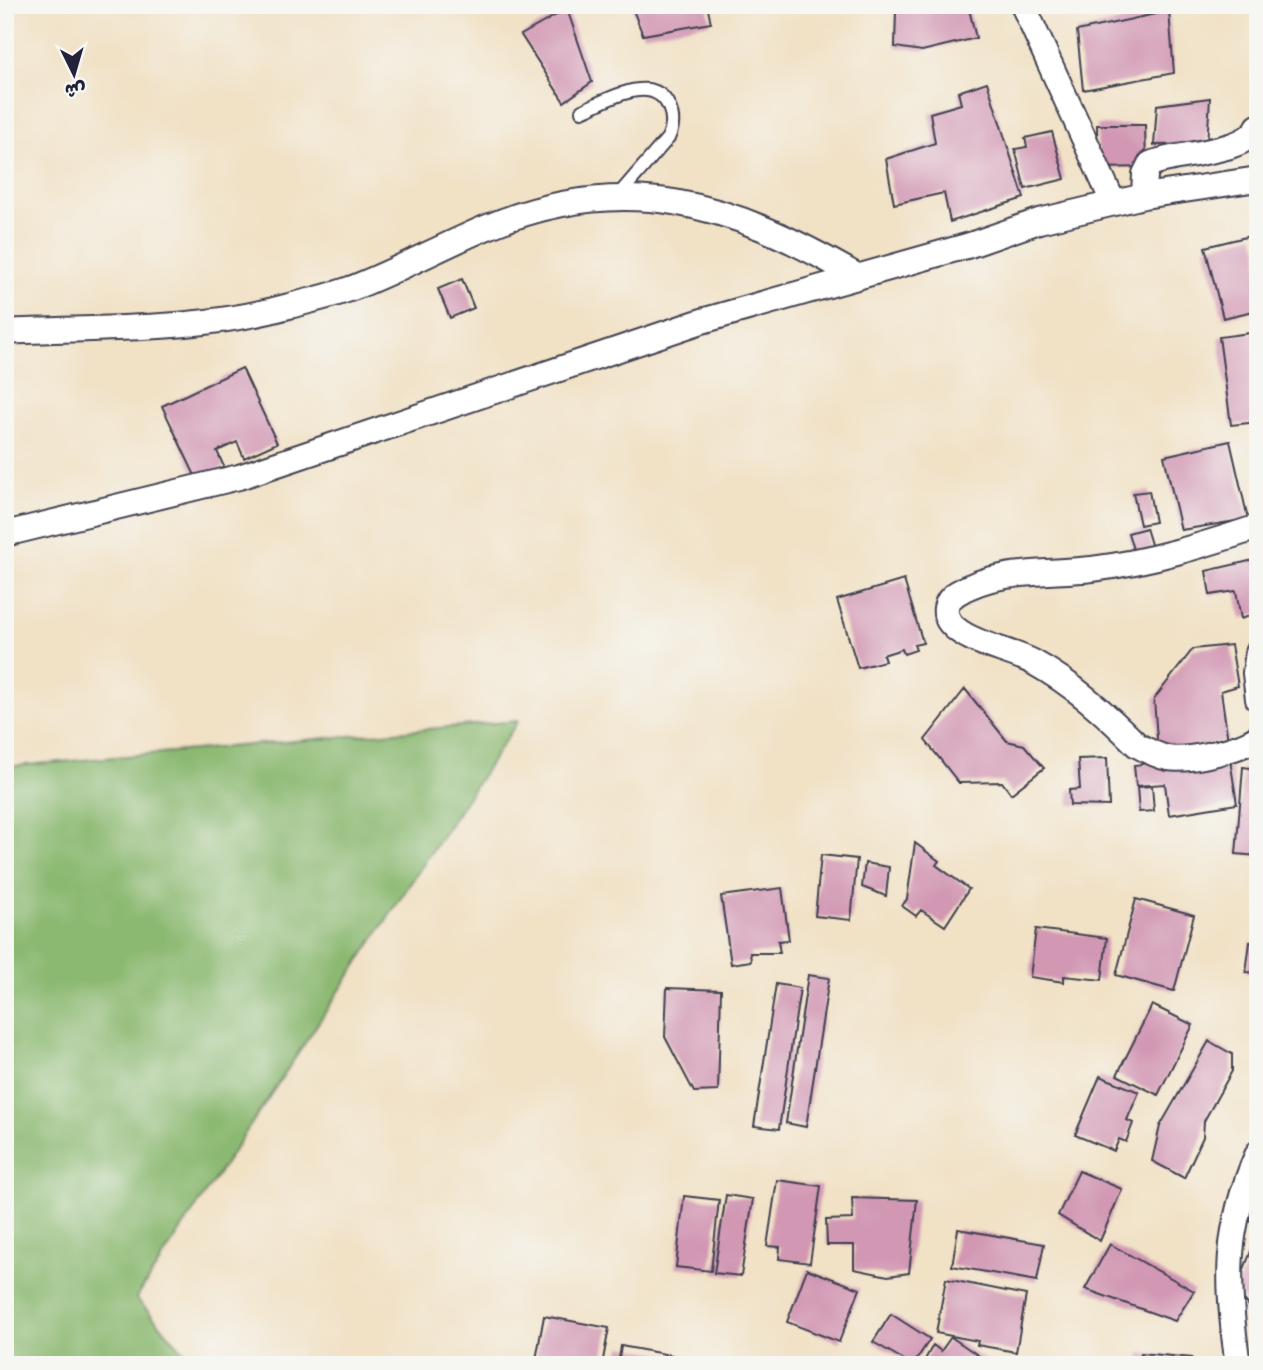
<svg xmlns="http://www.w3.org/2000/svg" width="1263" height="1370" font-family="Pangolin,'Playpen Sans Arabic',sans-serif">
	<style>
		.forest { fill: #8cb972; stroke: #576e56; stroke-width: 2 }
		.building { fill: #d197b3 }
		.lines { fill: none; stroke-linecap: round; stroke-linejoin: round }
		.lane-casing { stroke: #413f50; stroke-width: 16 }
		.street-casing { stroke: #413f50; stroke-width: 28 }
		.lane { stroke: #fff; stroke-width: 12 }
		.street { stroke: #fff; stroke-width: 24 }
	</style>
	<rect width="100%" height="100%" fill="#f6f6f2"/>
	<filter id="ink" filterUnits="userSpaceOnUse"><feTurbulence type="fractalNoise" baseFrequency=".0143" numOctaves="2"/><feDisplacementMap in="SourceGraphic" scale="14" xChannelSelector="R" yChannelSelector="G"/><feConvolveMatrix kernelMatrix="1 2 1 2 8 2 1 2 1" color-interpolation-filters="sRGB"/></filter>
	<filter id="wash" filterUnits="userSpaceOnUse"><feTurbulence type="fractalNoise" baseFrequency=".00686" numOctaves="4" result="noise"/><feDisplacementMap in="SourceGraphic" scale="28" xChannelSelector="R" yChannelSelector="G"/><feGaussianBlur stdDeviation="1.57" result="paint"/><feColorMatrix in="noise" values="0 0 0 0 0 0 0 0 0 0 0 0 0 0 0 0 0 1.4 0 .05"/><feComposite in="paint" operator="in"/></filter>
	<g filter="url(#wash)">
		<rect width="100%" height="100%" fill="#f1e1c5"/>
		<path class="forest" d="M518,721L136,1298L196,1365H5V767Z"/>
		<g id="blocks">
			<path class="building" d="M631,5H707L711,23L643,35Z
				M916,5H968L976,38L922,51L895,47L896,10Z
				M567,9L592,82L564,102L521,35Z
				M1169,11L1174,73L1083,90L1077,31Z
				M987,82L1024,198L950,222L944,193L894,204L886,159L935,143L930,113L961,104L958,92Z
				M1210,98L1207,144L1154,145L1157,105Z
				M1097,125H1145L1146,167L1098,168Z
				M1052,132L1065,179L1025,189L1015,149L1027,147L1025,138Z
				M1254,235L1258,249V310L1223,318L1205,247Z
				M462,279L474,308L450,318L438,289Z
				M1258,332V422L1231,425L1219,337Z
				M242,368L277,443L244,458L237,442L217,451L224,467L197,480L162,406Z
				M1230,441L1248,519L1181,530L1164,456Z
				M1149,491L1155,522L1140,525L1133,493Z
				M1146,528L1153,551L1135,556L1128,533Z
				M1258,559V613L1241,619L1236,591L1210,595L1206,571Z
				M904,580L923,643L914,645L916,650L904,654L902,649L883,655L885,661L858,668L837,600Z
				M1231,645L1238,686L1221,691L1228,741L1158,752L1154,699L1193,649Z
				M965,689L1007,741L1024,745L1044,768L1011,794L1002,782L959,783L925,740Z
				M1229,753L1237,804L1169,815L1165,784L1136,786L1134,765Z
				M1107,758L1109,806L1070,805L1069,790L1080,789L1078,759Z
				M1243,767L1258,769V856L1236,854Z
				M1152,786L1154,811L1139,812L1137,787Z
				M915,843L939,861L936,865L969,889L945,926L921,910L916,916L902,906L907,899Z
				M821,855L857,859L851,920L815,916Z
				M865,863L889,867L886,896L862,887Z
				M782,888L789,940L778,941L780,953H750L751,961L731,964L721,896Z
				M1136,899L1194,915L1174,991L1116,975Z
				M1036,929L1107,938L1102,980L1064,976V982L1030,977Z
				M1250,942L1258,943V973L1246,972Z
				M808,975L829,978L806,1127L786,1123Z
				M776,984L800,988L779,1129L754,1126Z
				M667,988L721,990L718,1091L694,1092L665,1037Z
				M1152,1005L1193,1025L1158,1095L1117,1075Z
				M1209,1041L1232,1054V1071L1204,1121L1203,1137L1184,1178L1152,1161L1160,1126Z
				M1100,1076L1139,1092L1127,1120L1133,1123L1126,1142L1119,1139L1114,1151L1075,1135Z
				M1079,1171L1122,1189L1100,1241L1058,1215Z
				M777,1180L821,1186L810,1263L779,1259L780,1247L767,1246Z
				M726,1195L753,1199L741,1276L714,1273Z
				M684,1196L719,1200L711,1271L676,1267Z
				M852,1198L917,1200L909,1273L888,1276L854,1269V1245H827L826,1220L853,1219Z
				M958,1229L1044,1244L1037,1281L952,1266Z
				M1258,1233V1317L1236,1290Z
				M1110,1244L1194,1291L1175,1321L1085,1289Z
				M807,1269L860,1289L839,1342L787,1322Z
				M946,1279L1026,1295L1016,1352L977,1345L978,1341L936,1333Z
				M891,1314L930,1339L913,1365L873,1342Z
				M544,1316L609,1328L602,1365H535Z
				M951,1337L988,1362L986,1365H922L933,1345L941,1351Z
				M621,1346L665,1354L663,1365H618Z
				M1141,1353L1192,1358L1191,1365H1139Z
				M668,1354L702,1364V1365H667Z"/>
		</g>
	</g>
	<g filter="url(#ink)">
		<use href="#blocks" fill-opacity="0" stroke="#413f50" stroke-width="2"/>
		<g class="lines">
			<defs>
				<path id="lane" d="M582,111C605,101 654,71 669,107C674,118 673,128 668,138L617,197"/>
				<path id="street" d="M1023,5L1113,202
					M1144,196L1145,174L1150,164C1177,153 1246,153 1258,127
					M5,332C99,327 197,332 289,306C312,300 337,295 360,285C402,268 443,246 485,228C624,169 731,203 855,275
					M1258,527C1204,545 1149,562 1092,569C1047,574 997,569 957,593C945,601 942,613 951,624C967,643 1010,650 1033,662C1073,684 1105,713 1137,745C1146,750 1157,756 1168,758C1188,762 1242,749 1258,737
					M5,534L239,477L702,321L970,245L1039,221L1144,196L1258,179
					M1258,652L1255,673L1258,699
					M1238,1365C1226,1283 1224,1230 1258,1153"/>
			</defs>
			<use href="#lane" class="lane-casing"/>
			<use href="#street" class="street-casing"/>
			<use href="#lane" class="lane"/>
			<use href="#street" class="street"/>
		</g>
	</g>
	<rect width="1263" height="1370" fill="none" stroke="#f6f6f2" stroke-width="28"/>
	<g transform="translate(74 74) rotate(175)" stroke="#f6f6f2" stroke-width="5" paint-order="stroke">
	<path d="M0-5L12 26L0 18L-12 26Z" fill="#22223b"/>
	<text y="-10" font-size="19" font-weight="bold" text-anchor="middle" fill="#22223b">ش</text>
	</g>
</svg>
